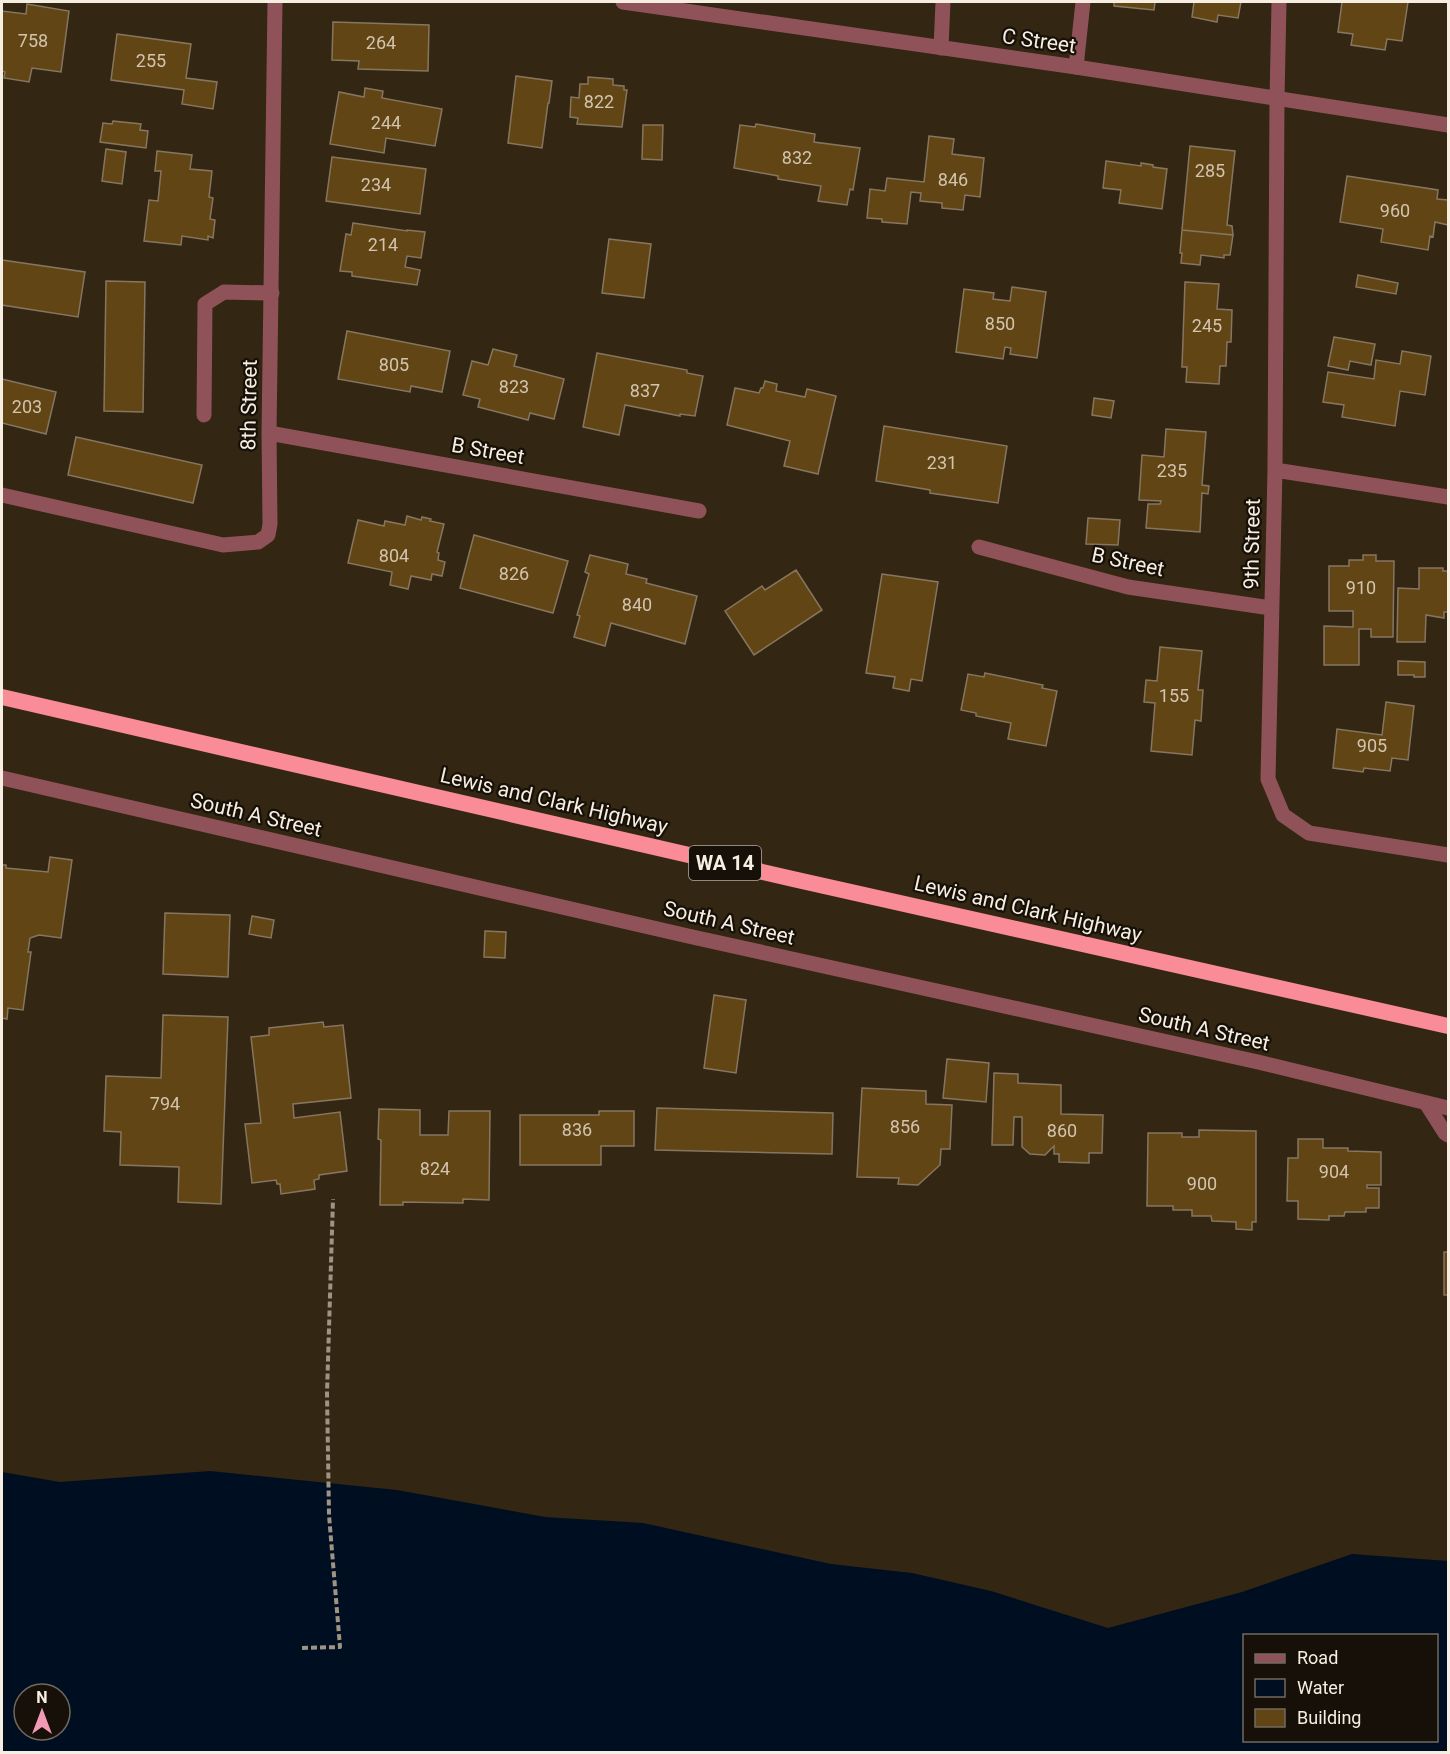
<svg xmlns="http://www.w3.org/2000/svg" width="1450" height="1754" font-family="Roboto,sans-serif">
	<style>
		.water { fill: #000e21; fill-rule: evenodd }
		.building { fill: #624515; stroke: #867660; stroke-width: 1.5 }
		.lines { fill: none; stroke-linecap: round; stroke-linejoin: round }
		.path { stroke: #9f9484; stroke-width: 4; stroke-dasharray: 6 3; stroke-linecap: butt }
		.service { stroke: #905259; stroke-width: 15 }
		.minor { stroke: #905259; stroke-width: 15 }
		.tertiary { stroke: #905259; stroke-width: 15 }
		.trunk { stroke: #fa8c98; stroke-width: 16 }
		.labels { text-anchor: middle; stroke-width: 4.5; stroke-linejoin: round; paint-order: stroke }
		.number-label { font-size: 18px; fill: #d2c4af }
		.shield { fill: #161008; stroke: #b4aba1; stroke-width: 1.5 }
		.shield-label { font-size: 20px; font-weight: bold; fill: #f7eee2 }
		.street-label { font-size: 21px; fill: #f7eee2; stroke: #161008 }
	</style>
	<rect width="100%" height="100%" fill="#332612"/>
	<path class="water" d="M210,1471L397,1490L545,1517L643,1523L831,1564L912,1573L991,1591L1108,1628L1242,1592L1352,1554L1448,1561V1752H2V1472L60,1482ZM1244,1636H1436V1740H1244ZM24,1694H60V1730H24Z"/>
	<path class="building" d="M1114,2H1155L1154,10L1114,6Z
		M1194,2H1241L1238,18L1218,15L1217,22L1192,17Z
		M1342,2H1408L1402,41L1387,39L1385,50L1351,45L1353,34L1338,32Z
		M27,4L69,11L61,72L32,68L29,82L4,78L5,72L2,71V11L26,14Z
		M333,22L429,25L428,71L358,69L359,61L332,60Z
		M117,34L191,44L186,78L217,82L213,109L182,104L184,90L111,80Z
		M516,76L552,81L549,103H548L542,148L508,143Z
		M588,77L613,79V85L624,86V90H627L622,127L577,124L578,118L570,117L571,97L579,98L580,84H588Z
		M365,88L383,91L382,98L442,109L435,146L386,138L384,153L330,144L339,92L364,97Z
		M113,121L141,124L140,130L148,131L146,148L100,142L103,123L112,124Z
		M756,124L815,134L814,142L860,148L853,190L850,189L847,205L818,201L821,186L778,179V176L734,168L740,125L755,127Z
		M643,125H663L662,160L642,159Z
		M929,136L954,139L952,154L984,158L980,197L965,195L963,210L942,208V203L920,201L921,193L911,192L907,224L882,222V219L867,218L870,189L885,191L887,178L924,182Z
		M1190,146L1235,151L1227,225L1232,226L1233,235L1182,230Z
		M106,149L126,152L122,184L102,181Z
		M157,151L192,155L190,169L212,171L209,197L213,198L210,219L215,220L213,238L208,236V240L182,236L181,245L144,241L149,200L158,201L161,171H155Z
		M332,157L426,169L420,214L326,201Z
		M1106,161L1141,166V163L1153,165V167L1167,169L1162,209L1119,203L1121,190L1103,188Z
		M1347,176L1438,190L1437,199L1448,200V225L1435,222L1433,237L1430,236L1428,250L1381,242L1383,229L1340,222Z
		M353,223L407,231V230L425,232L421,258L407,256L405,267L420,270L417,285L352,276V272L340,271L346,234L351,235Z
		M1182,230L1233,235L1230,255H1224V258L1201,255L1200,265L1181,263L1182,253H1180Z
		M609,239L651,244L644,298L602,293Z
		M2,260L85,272L78,317L2,305Z
		M1358,275L1398,283L1396,294L1356,287Z
		M106,281L145,282L143,412L104,411Z
		M1185,282L1219,284L1217,309L1232,310L1231,342H1227L1226,366H1220L1219,384L1186,382L1187,367H1182Z
		M1012,287L1046,292L1037,358L1010,354L1011,348L1005,347L1003,359L956,352L964,289L994,293L993,299L1010,301Z
		M347,331L450,351L442,392L411,386L410,392L338,379Z
		M1334,337L1375,344L1371,365L1350,361L1348,370L1328,366Z
		M493,349L517,355L514,366L564,379L554,419L530,413L528,420L478,407L480,399L463,395L472,361L488,365Z
		M1402,351L1431,356L1425,395L1400,391L1395,426L1342,417L1344,405L1323,402L1328,372L1374,379L1376,360L1400,364Z
		M597,353L687,370V373L703,376L695,416L680,414V416L625,405L619,435L583,427Z
		M2,379L56,392L46,434L2,423Z
		M765,381L777,384L776,391L805,397L807,389L836,396L818,474L784,466L790,441L727,425L735,388L759,393L761,388H763Z
		M1094,398L1114,401L1111,418L1092,415Z
		M884,426L1007,446L998,503L930,493V490L876,481Z
		M1166,429L1206,432L1202,485L1209,486L1208,494L1202,493L1200,532L1146,528L1148,504H1160L1161,501L1139,500L1142,455L1164,457Z
		M76,437L202,465L193,503L68,475Z
		M407,516L421,520L422,517L431,519L430,521L444,524L437,552L439,553L438,560L445,562L442,576L432,574L431,580L411,576L408,589L390,585L392,572L348,563L358,520L384,526L385,521L405,525Z
		M1088,518L1120,520L1118,545L1086,544Z
		M474,535L568,561L553,613L460,588Z
		M590,555L628,564L626,574L647,579L646,583L697,596L685,644L611,623L605,646L574,637L580,616L577,615L589,574L585,572Z
		M1363,555H1376V561H1394L1393,637H1371V629H1359V665H1324V626L1353,627V611H1329V566H1349V560H1363Z
		M1419,568H1443V571H1448V612H1444V618L1426,615L1425,642H1397L1398,588L1419,589Z
		M796,570L822,610L754,655L725,611L762,586L765,590Z
		M882,574L938,582L922,681L911,679L909,691L893,688L895,677L866,673Z
		M1160,647L1202,651L1198,690H1203L1201,721L1195,720L1192,755L1151,751L1155,703L1144,702L1146,680L1157,681Z
		M1398,661L1425,662V677H1414V675H1398Z
		M985,673L1043,685L1042,688L1057,691L1046,746L1008,739L1011,723L976,716V713L961,710L968,674L984,677Z
		M1386,702L1414,706L1408,760L1392,758L1390,771L1364,768L1363,772L1333,768L1337,729L1382,735Z
		M50,857L72,860L61,938L39,935L30,938L28,952H31L23,1010L8,1008L7,1019L2,1018V865H6V868L48,872Z
		M165,913L230,915L228,977L163,974Z
		M252,916L274,920L271,938L249,934Z
		M485,931L506,932L505,958L484,957Z
		M714,995L746,1000L736,1073L704,1068Z
		M163,1015L228,1017L221,1204L178,1202L179,1167L120,1165L121,1132L104,1131L106,1076L161,1078Z
		M323,1022L324,1027L343,1025L351,1098L293,1104L294,1118L340,1112L347,1171L319,1175V1179L314,1180L315,1189L281,1194L280,1184H277L276,1180L252,1183L245,1124L261,1123L251,1037L269,1035V1028Z
		M947,1059L989,1063L986,1102L943,1098Z
		M994,1073L1018,1074V1083L1061,1085V1114L1103,1115L1102,1153H1089V1163L1059,1162V1154H1054V1146L1045,1155L1030,1154L1022,1147V1117H1014L1013,1145H992Z
		M862,1088L926,1091V1104L952,1105L950,1149H941L940,1165L918,1185L898,1184L899,1178L857,1177Z
		M657,1108L833,1113L832,1154L655,1150Z
		M379,1109L420,1110V1135H448L449,1111H490L489,1200L463,1199V1203L403,1202V1205H380L381,1140L378,1139Z
		M599,1111H634V1146H601V1165H520V1115H599Z
		M1199,1130L1256,1131V1222H1252V1230L1236,1229V1222L1212,1221L1211,1216H1192V1210H1173V1206H1147L1148,1133H1182V1137H1199Z
		M1298,1139H1323V1148H1348V1151L1381,1152V1185H1367V1188H1379V1208H1366V1212H1345L1344,1216H1329V1220L1298,1219V1201H1287L1288,1158H1298Z
		M1444,1252H1448V1295H1444Z"/>
	<g class="lines">
		<path class="path" d="M302,1648L340,1647L329,1515L327,1393L333,1199"/>
		<path class="service" d="M1076,67L1083,2
			M1277,99L1279,2
			M204,415L205,304L224,292L272,293
			M1426,1103L1445,1133L1448,1135"/>
		<path class="minor" d="M941,48L943,2
			M1277,99L1275,470L1268,779L1283,815L1309,833L1448,855
			M269,433L699,511
			M1275,470L1448,497
			M2,495L223,545L258,542L268,535L270,524L269,433L275,2
			M979,547L1128,587L1271,608
			M2,778L688,936L1258,1062L1448,1108"/>
		<path class="tertiary" d="M623,2L1076,67L1448,125"/>
		<path class="trunk" d="M2,697L793,879L1448,1026"/>
	</g>
	<g class="labels">
		<g class="number-label">
			<text x="33" y="47">758</text>
			<text x="381" y="49">264</text>
			<text x="151" y="67">255</text>
			<text x="599" y="108">822</text>
			<text x="386" y="129">244</text>
			<text x="797" y="164">832</text>
			<text x="1210" y="177">285</text>
			<text x="953" y="186">846</text>
			<text x="376" y="191">234</text>
			<text x="1395" y="217">960</text>
			<text x="383" y="251">214</text>
			<text x="1000" y="330">850</text>
			<text x="1207" y="332">245</text>
			<text x="394" y="371">805</text>
			<text x="514" y="393">823</text>
			<text x="645" y="397">837</text>
			<text x="27" y="413">203</text>
			<text x="942" y="469">231</text>
			<text x="1172" y="477">235</text>
			<text x="394" y="562">804</text>
			<text x="514" y="580">826</text>
			<text x="1361" y="594">910</text>
			<text x="637" y="611">840</text>
			<text x="1174" y="702">155</text>
			<text x="1372" y="752">905</text>
			<text x="165" y="1110">794</text>
			<text x="905" y="1133">856</text>
			<text x="577" y="1136">836</text>
			<text x="1062" y="1137">860</text>
			<text x="435" y="1175">824</text>
			<text x="1334" y="1178">904</text>
			<text x="1202" y="1190">900</text>
		</g>
		<rect class="shield" x="689" y="846" width="72" height="34" rx="4.5"/>
		<g class="shield-label">
			<text x="725" y="870">WA 14</text>
		</g>
		<g class="street-label">
			<text transform="translate(1039 41) rotate(8)" y="7">C Street</text>
			<text transform="translate(249 405) rotate(-89)" y="7">8th Street</text>
			<text transform="translate(488 451) rotate(10)" y="7">B Street</text>
			<text transform="translate(1252 544) rotate(-89)" y="7">9th Street</text>
			<text transform="translate(1128 562) rotate(12)" y="7">B Street</text>
			<text transform="translate(554 801) rotate(13)" y="7">Lewis and Clark Highway</text>
			<text transform="translate(256 815) rotate(13)" y="7">South A Street</text>
			<text transform="translate(1028 909) rotate(13)" y="7">Lewis and Clark Highway</text>
			<text transform="translate(729 923) rotate(13)" y="7">South A Street</text>
			<text transform="translate(1204 1029) rotate(13)" y="7">South A Street</text>
		</g>
	</g>
	<rect width="1450" height="1754" fill="none" stroke="#f7eee2" stroke-width="6"/>
	<rect x="1243" y="1634" width="195" height="108" fill="#161008" stroke="#70695f" stroke-width="1.5"/>
	<rect x="1255" y="1654" width="30" height="9" fill="#905259" stroke="#70695f" stroke-width="1.5"/>
	<text x="1297" y="1664" font-size="18" fill="#f7eee2">Road</text>
	<rect x="1255" y="1679" width="30" height="18" fill="#000e21" stroke="#70695f" stroke-width="1.5"/>
	<text x="1297" y="1694" font-size="18" fill="#f7eee2">Water</text>
	<rect x="1255" y="1709" width="30" height="18" fill="#624515" stroke="#70695f" stroke-width="1.5"/>
	<text x="1297" y="1724" font-size="18" fill="#f7eee2">Building</text>
	<g transform="translate(42 1712)"><circle r="28" fill="#161008" stroke="#70695f" stroke-width="1.5"/>
	<path d="M0-4.5L10 22L0 15L-10 22Z" fill="#f09ab6"/>
	<text y="-9" font-size="16" font-weight="bold" text-anchor="middle" fill="#f7eee2">N</text>
	</g>
</svg>
